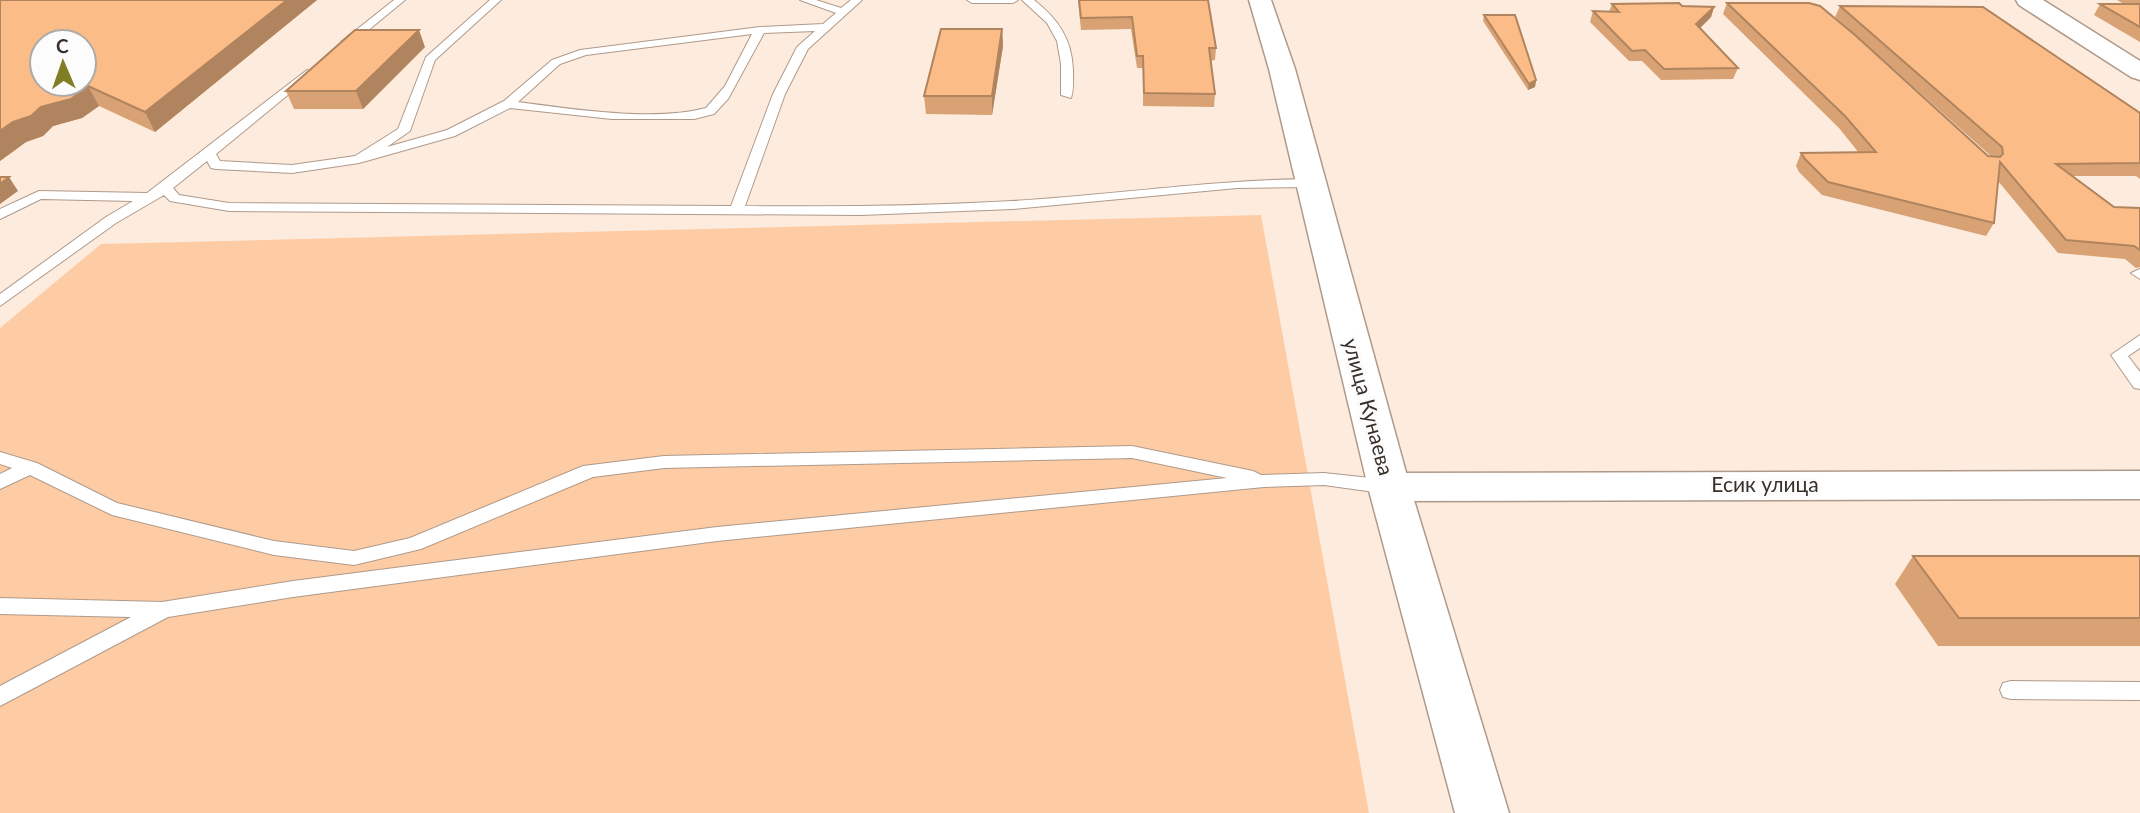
<svg xmlns="http://www.w3.org/2000/svg" width="2140" height="813" font-family="Lato,sans-serif">
	<style>
		.green { fill: #fdcca5 }
		.lines { fill: none; stroke-linecap: round; stroke-linejoin: round }
		.service-casing { stroke: #af9a8a; stroke-width: 2 }
		.tertiary-casing { stroke: #af9a8a; stroke-width: 3 }
		.secondary-casing { stroke: #af9a8a; stroke-width: 3 }
		.service { fill: #fff; fill-rule: evenodd }
		.tertiary { fill: #fff; fill-rule: evenodd }
		.secondary { fill: #fff; fill-rule: evenodd }
		.wall { fill: #d8a274; fill-rule: evenodd }
		.shaded-wall { fill: #b0845e }
		.building { fill: #fbbc87; stroke: #b0845e; stroke-width: 2; fill-rule: evenodd }
		.labels { text-anchor: middle; stroke-width: 7; stroke-linejoin: round; paint-order: stroke }
		.street-label { font-size: 21px; fill: #382f29; stroke: #fcfcfc }
	</style>
	<rect width="100%" height="100%" fill="#fdebde"/>
	<path class="green" d="M1261,215L1369,813H0V328L101,244Z"/>
	<g class="lines">
		<defs>
			<path id="service" d="M394,0H405L349,46H341V42Z
				M490,0H501L435,60L410,131L387,147L447,130L504,101L552,60L580,50L760,27L823,24L836,13L800,0H816L841,8L851,0H862L808,49L785,94L745,206C834,207 923,206 1012,201C1112,195 1210,180 1310,179L1317,183L1310,187L1237,188L1013,209L861,215L229,211L170,201L164,195L116,223L0,306V294L106,217L133,201L41,199L0,219V209L39,191L147,193L307,70L311,72V76L216,154L220,161L292,165L355,156L398,129L426,57ZM815,31L797,47L773,94L731,206L229,203L179,195L173,188L207,161L211,168L216,169L292,173L359,163L455,136L510,108L612,119H694L714,114L728,99L764,33ZM752,34L725,86L706,108C653,122 572,109 518,102L560,64L586,55Z
				M967,0H1018L1013,3H972Z
				M1022,0H1034C1058,19 1072,39 1073,70C1073,79 1074,89 1071,98L1061,95V64L1057,41L1047,23Z
				M2140,269V279L2131,273Z
				M2140,335V348L2128,356L2140,372V389L2134,388L2111,355Z
				M1132,446L1253,471L1261,475L1324,473L1389,480L1396,482L1398,487L1396,492L1389,494L1324,485L1264,487L717,541L293,597L168,617L0,706V686L131,617L0,614V598L162,602L293,581L717,527L1227,478L1132,458L664,468L593,477L421,549L354,565L274,555L112,515L30,475L0,489V474L12,468L0,464V452L37,463L117,503L274,541L354,551L410,538L583,466L664,456Z
				M2011,681L2140,682V700L2011,699L2003,697L2000,690L2003,683Z"/>
			<path id="tertiary" d="M2016,0H2043L2140,61V80L2131,77L2019,5Z
				M2140,471V499L1389,501L1374,497L1368,487L1374,477L1389,473Z"/>
			<path id="secondary" d="M1249,0H1271L1295,69L1410,487L1509,813H1455L1368,487L1269,69Z"/>
		</defs>
		<use href="#service" class="service-casing"/>
		<use href="#tertiary" class="tertiary-casing"/>
		<use href="#secondary" class="secondary-casing"/>
		<use href="#service" class="service"/>
		<use href="#tertiary" class="tertiary"/>
		<use href="#secondary" class="secondary"/>
	</g>
	<path class="wall" d="M0,0H317L155,132L99,106L82,118L53,126L43,136L26,142L0,161Z
		M1078,0H1208L1216,48L1215,60L1210,61L1215,94L1214,107L1143,106V68H1137L1131,29L1081,30Z
		M2117,0H2140V42L2094,15L2100,4H2124Z
		M1727,3L1851,31L1835,17L1840,6L2140,113V179L2136,176H2073L2114,207L2140,208V267L2136,268L2125,259L2058,253L1998,181L1994,223L1986,236L1822,195L1799,172L1796,166L1801,153H1859L1839,128L1723,14ZM1871,49L1992,157L1988,156Z
		M1612,4L1714,7L1711,17L1700,28L1738,68L1733,79L1661,80L1642,61H1629L1590,22L1593,11L1609,12Z
		M1484,15L1536,80L1535,87L1528,90L1483,21Z
		M1002,29L1003,46L992,115L926,114L924,96Z
		M425,47L363,109H294L286,91Z
		M1913,556H2140V646H1938L1895,584Z"/>
	<path class="shaded-wall" d="M287,0H317L155,132L145,112Z
		M1714,7L1711,17L1693,35L1696,24Z
		M1002,29L1003,46L992,115V96Z
		M419,30L425,47L363,109L356,91Z
		M1536,80L1535,87L1528,90L1529,84Z
		M88,86L99,106L82,118L53,126L43,136L26,142L0,161V131L13,122L41,107Z
		M9,177L18,191L0,204V184Z"/>
	<path class="building" d="M0,0H287L145,112L88,86L71,99L41,107L31,116L13,122L0,131ZM42,42H84V84H42Z
		M1079,0H1208L1216,48H1209L1215,94L1144,93L1143,56H1137L1132,17L1081,18Z
		M1679,3L1682,6L1714,7L1696,24L1738,68L1664,69L1645,50L1632,51L1593,11L1619,12L1612,4Z
		M1727,3H1809L1820,6L1855,35L1988,156L2000,157L2003,154L2002,147L1840,6L1983,7L2140,113V163L2056,164L2114,207L2140,208V250L2134,246L2066,240L2000,162L1994,223L1828,182L1805,159L1801,153L1876,152L1845,116Z
		M2100,4H2140V27Z
		M1484,15H1515L1536,80L1529,84Z
		M941,29H1002L992,96H924Z
		M355,30H419L356,91H286Z
		M0,177H9L0,184Z
		M1913,556H2140V618H1959Z"/>
	<g class="labels">
		<g class="street-label">
			<text transform="translate(1368 407) rotate(75)" y="7">улица Кунаева</text>
			<text x="1765" y="492">Есик улица</text>
		</g>
	</g>
	<g transform="translate(63 63) rotate(358)"><circle r="33" fill="#fcfcfc" stroke="#aeaaa8" stroke-width="2"/>
	<path d="M0-5L12 26L0 18L-12 26Z" fill="#827e26"/>
	<text y="-10" font-size="19" font-weight="bold" text-anchor="middle" fill="#382f29">С</text>
	</g>
</svg>
